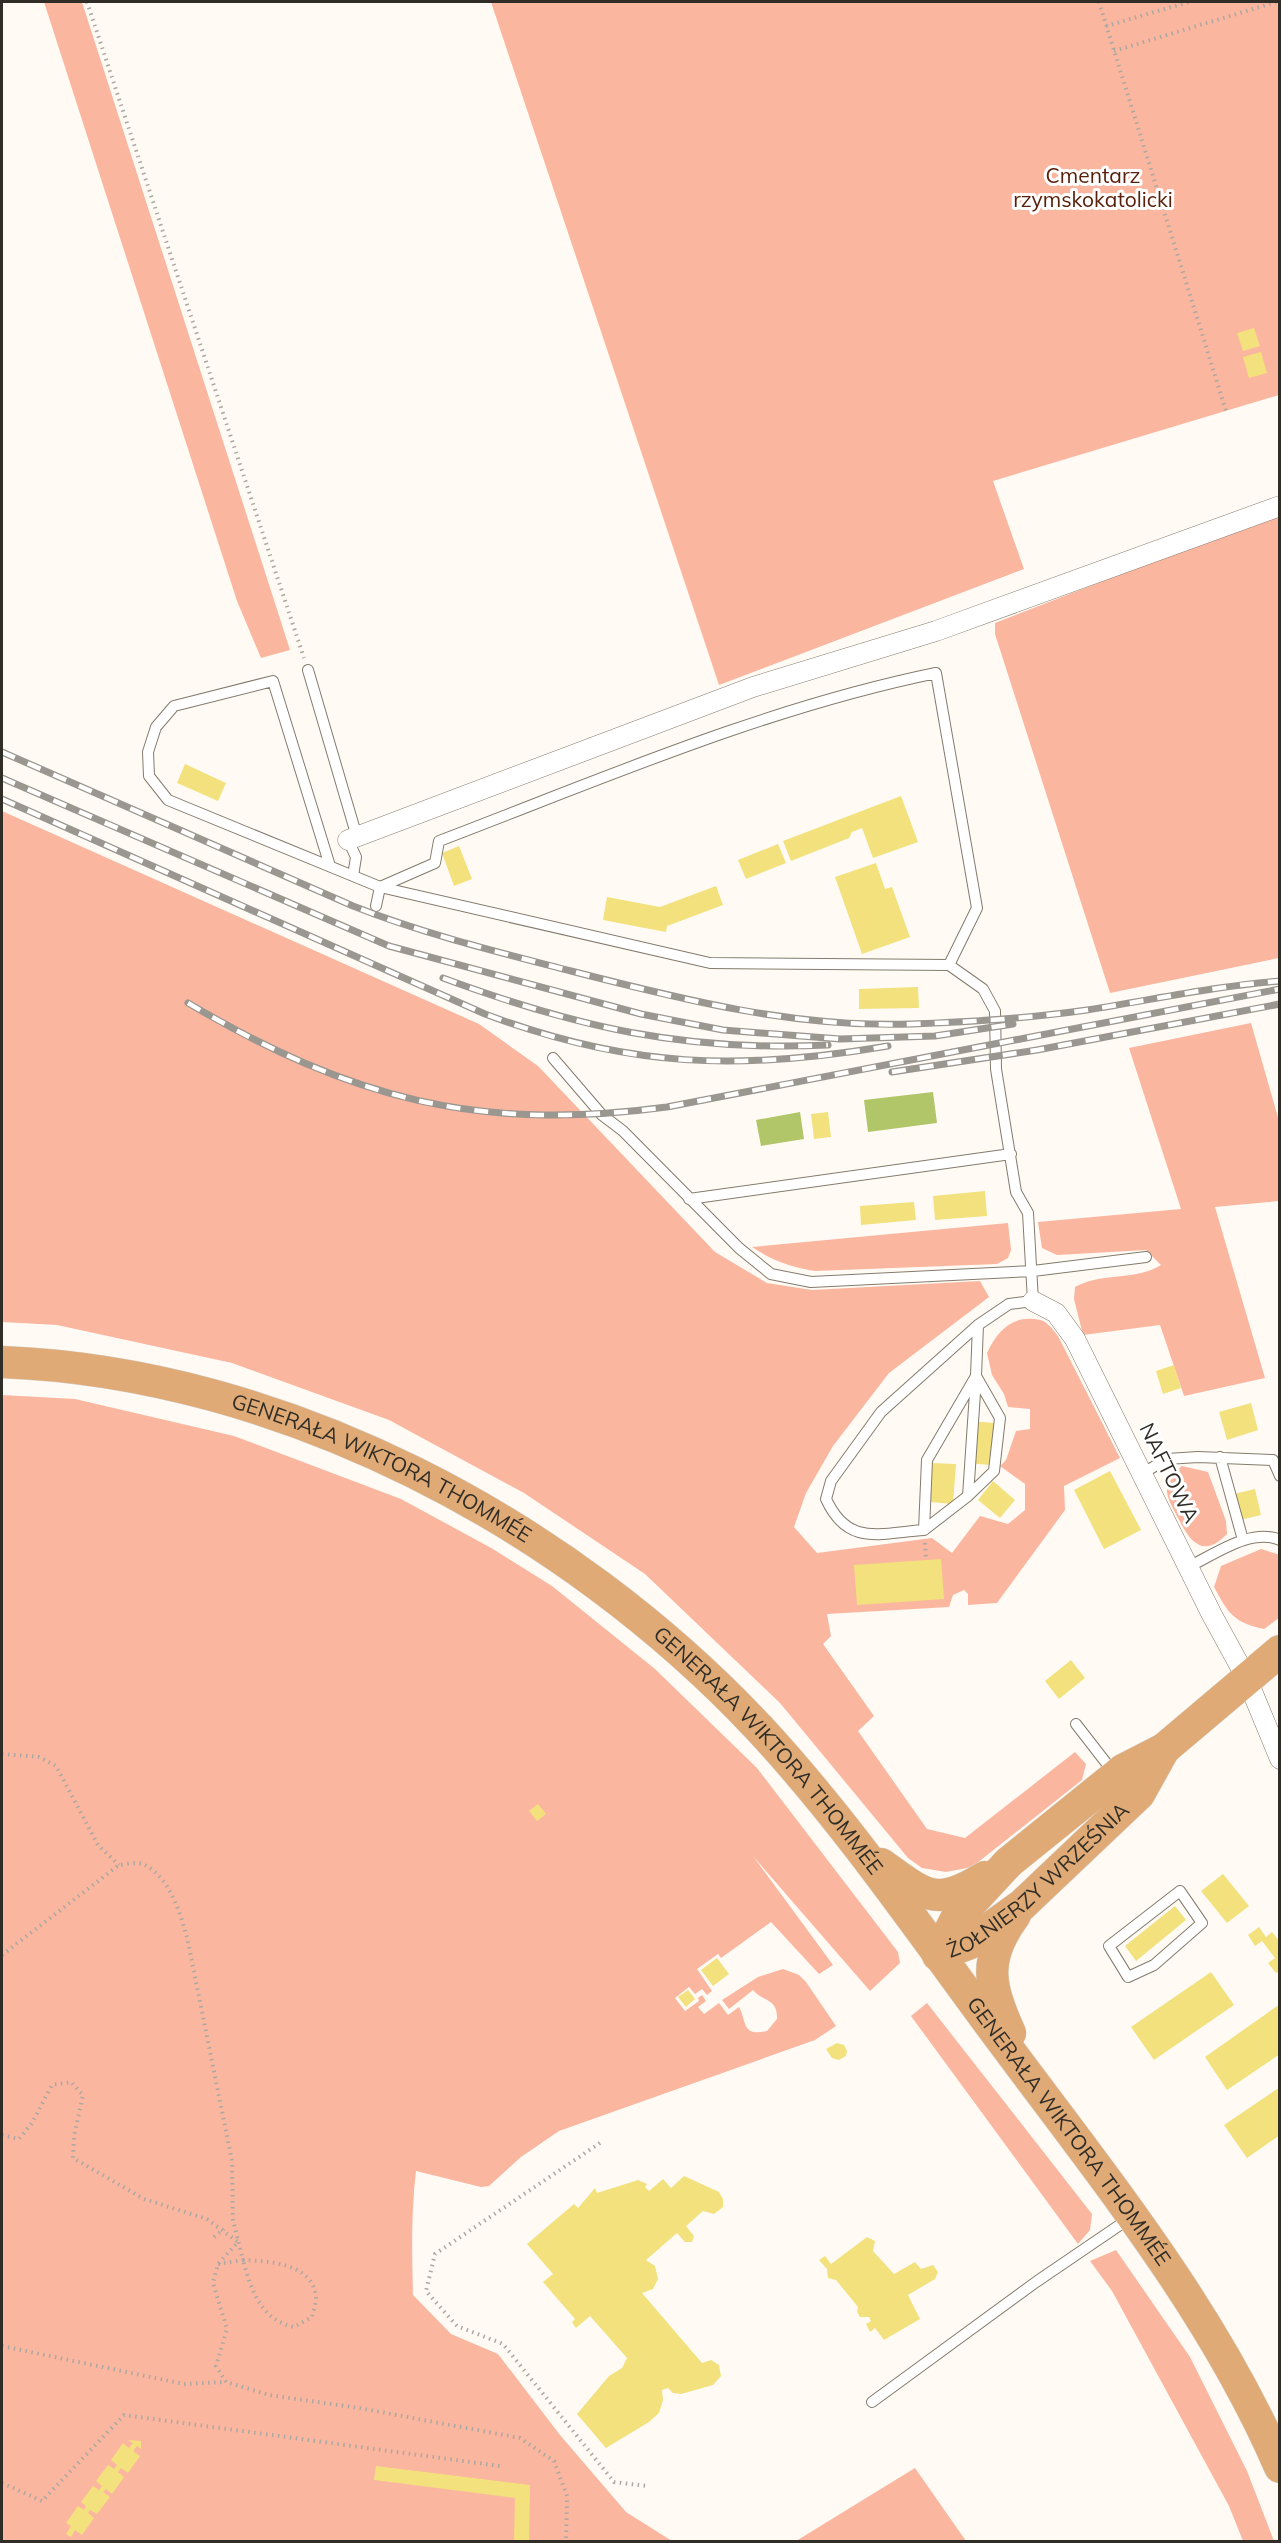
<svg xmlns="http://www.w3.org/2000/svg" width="1281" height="2543" font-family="Mulish,sans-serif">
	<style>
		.green { fill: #fbb6a0 }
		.water { fill: #b0c668 }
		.building { fill: #f3e17d }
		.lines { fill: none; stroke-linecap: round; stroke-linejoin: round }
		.lane-casing { stroke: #847b6d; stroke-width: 12 }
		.street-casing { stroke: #847b6d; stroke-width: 21 }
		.primary-casing { stroke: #dad9d8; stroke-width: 33 }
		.path { stroke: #aca8a1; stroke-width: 4; stroke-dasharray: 1.5 4.5; stroke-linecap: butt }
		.lane { stroke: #fff; stroke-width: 10 }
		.street { stroke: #fff; stroke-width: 20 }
		.primary { stroke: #dfaa75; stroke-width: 32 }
		.rail-casing { stroke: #9a9690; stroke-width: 7 }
		.rail { stroke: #fff; stroke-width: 4.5; stroke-dasharray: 14; stroke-linecap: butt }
		.labels { text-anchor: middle; stroke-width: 6; stroke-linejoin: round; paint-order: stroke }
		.park-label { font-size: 21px; fill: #5a200b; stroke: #fff }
		.street-label { font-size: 21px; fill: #302d27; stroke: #fff }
	</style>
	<rect width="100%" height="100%" fill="#fffbf4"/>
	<path class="green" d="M44,2H82L290,650L261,658L237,601Z
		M491,2H1279V395L993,481L1024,569L719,685Z
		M1279,513V958L1110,993L995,634V623Z
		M2,811L479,1024L538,1066L715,1252L767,1283L812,1290L980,1281L989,1297L889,1373L833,1446L806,1493L794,1527L817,1553L932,1538L952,1553L980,1516L1008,1524L1025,1510V1484L1000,1466L1006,1460L1016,1431L1030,1429V1409L1008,1407L1004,1394L992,1375L987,1353C997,1331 1013,1314 1040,1320C1047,1321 1054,1331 1058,1336L1120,1458L1064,1486L1065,1510L997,1603L968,1605V1594L964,1590L953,1595L949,1607L827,1614L831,1636L823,1644L874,1716L858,1731L927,1829L965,1838L1075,1752L1086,1764L1082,1780L972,1867L946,1872L922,1868L908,1858L780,1703L645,1574L524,1493L389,1420L232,1363L57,1325L2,1322Z
		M1251,1023L1279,1121V1201L1215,1207L1265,1378L1184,1396L1160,1325L1083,1335L1074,1299L1075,1287C1102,1272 1136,1281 1161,1265L1146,1250L1057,1255L1042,1248L1038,1222L1181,1209L1129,1048Z
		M1008,1223L1011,1250L1008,1258L997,1264L815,1271C791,1267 773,1261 752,1247Z
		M2,1395L75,1399L234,1436L401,1499L493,1549L552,1586L655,1669L757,1768L898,1952L900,1963L870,1991L753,1856L833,1965L819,1974L771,1922L721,1958L718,1954L697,1969L712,1991L707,1995L702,1989L695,1994L689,1987L675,1998L685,2011L699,2001L698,1998L702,1995L706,2001L698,2007L704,2014L719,2003L728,2015L739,2007C747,2021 741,2037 767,2031L777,2019C778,1998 763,2002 753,1990L729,2009L722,2000L758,1977L783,1969L799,1975L806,1982L836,2026L815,2040L559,2131L521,2157L489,2186L481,2187L416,2171C411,2213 412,2253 413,2295L451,2334L498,2354L560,2435L626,2512L672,2541H2Z
		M1182,1466L1208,1472L1226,1521L1227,1534C1203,1559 1190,1542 1178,1518C1170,1503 1164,1494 1168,1477Z
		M1261,1549L1280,1555L1279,1618L1264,1629C1234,1623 1228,1613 1214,1587L1221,1566Z
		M927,2003L1092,2214L1090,2230L1078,2244L911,2016Z
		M1116,2250L1190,2357L1247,2471L1274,2541H1243L1229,2506L1112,2291L1090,2261Z
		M915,2468L966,2541H796Z"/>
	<path class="water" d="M933,1092L937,1123L868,1132L864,1100Z
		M800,1112L804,1139L761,1146L756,1120Z"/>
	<path class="building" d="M1254,328L1260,346L1243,351L1237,333Z
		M1261,352L1267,373L1249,378L1243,357Z
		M185,764L226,783L218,801L177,783Z
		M901,796L918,842L873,858L862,828L852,832L849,838L791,861L783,841Z
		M778,844L786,863L746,879L738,860Z
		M459,846L472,879L454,886L442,853Z
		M876,863L885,889L892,887L910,937L862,954L835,877Z
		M716,886L723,905L667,926L666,932L603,920L607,897L660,907Z
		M918,987L919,1008L859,1009V989Z
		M828,1112L831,1137L814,1139L811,1114Z
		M985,1191L987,1216L935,1220L933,1196Z
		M914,1202L916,1220L861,1225L860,1206Z
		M1174,1365L1181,1388L1163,1394L1156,1371Z
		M1251,1403L1258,1430L1227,1440L1219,1412Z
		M970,1421L994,1423L990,1465L967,1463Z
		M932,1463L956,1464L953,1504L930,1502Z
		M1110,1471L1141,1530L1104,1549L1074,1490Z
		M993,1481L1015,1500L1000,1518L978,1500Z
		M1255,1489L1261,1515L1240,1520L1234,1494Z
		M941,1559L944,1599L857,1605L854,1565Z
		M1071,1660L1085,1678L1059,1699L1045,1681Z
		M538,1804L546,1814L537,1821L529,1811Z
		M1223,1874L1249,1906L1227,1923L1201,1891Z
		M1175,1906L1186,1920L1136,1961L1125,1946Z
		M1259,1927L1266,1937L1272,1932L1280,1942V1971L1276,1973L1268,1963L1275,1958L1262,1941L1255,1946L1248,1935Z
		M717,1958L729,1974L713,1986L701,1970Z
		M1211,1972L1234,2005L1154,2060L1131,2027Z
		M688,1990L695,1999L686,2007L678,1997Z
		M1280,2004V2054L1227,2090L1205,2057Z
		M837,2043L844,2045L847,2051L846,2056L839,2060L832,2058L826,2049Z
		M1280,2087V2135L1247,2158L1224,2125Z
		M684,2176L719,2192L723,2199V2207L714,2214L703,2211L686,2226L694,2236L692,2242H685L677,2233L646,2260L655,2266L658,2279L653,2289L642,2293L702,2363L711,2360L719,2365L721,2376L713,2385L681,2394L673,2393L668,2388L662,2390L663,2400L659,2413L649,2422L606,2448L577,2414L609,2376L622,2368L627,2358L590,2316L576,2328L572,2322L575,2319L543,2282L553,2274L527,2244L574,2204L578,2208L595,2188L597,2193L638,2180L647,2184L645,2187L649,2191L663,2179L671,2188Z
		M867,2237L875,2241L873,2251L894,2274L915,2262L921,2269L933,2265L938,2272L935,2279L908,2295L920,2319L884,2340L875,2328L870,2332L866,2324L871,2321L869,2317H860L857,2312L858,2307L836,2280L828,2278L827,2269L819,2260L825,2256L831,2264Z
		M128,2440L141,2441V2449L137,2446L133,2451L140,2456L128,2473L121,2468L118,2472L124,2477L112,2494L106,2489L103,2492L110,2497L97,2514L90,2510L88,2513L94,2518L82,2535L75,2530L71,2537L66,2534L71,2526L66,2523L78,2506L84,2510L86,2506L81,2502L93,2486L99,2490L102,2486L96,2481L108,2465L114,2469L117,2465L111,2460L123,2443L129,2448L133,2443Z
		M376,2466L530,2485L529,2542H514L515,2498L374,2480Z"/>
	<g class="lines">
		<defs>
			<path id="lane" d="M308,670L357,837
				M348,840L356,857L353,876
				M330,866L273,681L174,706L156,727L148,752L149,776L168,800L380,887L376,906
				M949,965L977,908L936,673C765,708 602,779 439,841L435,863L380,887L710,963L949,965L983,989L995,1011L996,1069L1016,1192L1028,1213L1033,1301L1009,1304L978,1325L881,1412L831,1481L826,1499C848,1547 880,1533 924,1530L927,1460L976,1376L978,1325
				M553,1058L602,1115L623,1131L739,1248L771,1274L811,1282L1033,1271L1146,1257
				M689,1199L1011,1154
				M1220,1457L1243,1540
				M1143,1473L1167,1459L1198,1457L1273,1460L1280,1476
				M968,1496L994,1471L1000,1418L976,1376
				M924,1530L968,1496L976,1378
				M1188,1567C1214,1555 1251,1527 1280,1540
				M1076,1724L1114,1773
				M1180,1891L1202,1923L1154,1965L1128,1977L1109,1946Z
				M872,2402L1036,2282L1130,2218"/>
			<path id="street" d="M348,840L753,687L936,631L1280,506
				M1033,1301L1056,1313L1075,1339L1212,1615L1247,1679L1280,1759"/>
			<g id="primary">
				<path id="s1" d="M2,1362C284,1373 568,1524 759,1728C851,1827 928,1942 1009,2050C1108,2183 1214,2314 1280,2467"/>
				<path d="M881,1864C926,1896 935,1908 985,1877"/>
				<path d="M938,1955L956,1919L1009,1862L1123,1770L1164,1749L1280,1651"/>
				<path id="s2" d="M938,1955L968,1944L1022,1905L1139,1794L1164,1749"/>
				<path d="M1010,2033C989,1986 982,1959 1015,1915"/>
			</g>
		</defs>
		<use href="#lane" class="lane-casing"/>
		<use href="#street" class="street-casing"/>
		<use href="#primary" class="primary-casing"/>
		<path class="path" d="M87,2L304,658
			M1099,2L1226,411
			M1106,26L1189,2
			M1114,51L1276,2
			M925,1543L926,1560
			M2,1754L39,1757L56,1766L98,1845L119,1865
			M2,1955L119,1865C126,1864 137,1862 143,1864C170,1877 179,1911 187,1937L232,2161L233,2220L243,2260L218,2264
			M2,2135L19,2139L32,2123L52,2085L71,2082L83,2095L74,2136L73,2158L144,2199L207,2219L238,2242L218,2264L213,2283L227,2329L216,2366L226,2382L269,2395L359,2408L520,2438L554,2461L567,2496L566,2542
			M600,2143L435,2254L426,2291L457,2326L503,2344L614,2482L647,2486
			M214,2237L224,2229
			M243,2260C268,2261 314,2263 316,2298C316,2304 313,2312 312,2317L294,2327C261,2320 251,2290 243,2260Z
			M2,2346L184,2384L226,2382
			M2,2483L42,2501L124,2415L500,2466"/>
		<use href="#lane" class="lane"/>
		<use href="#street" class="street"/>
		<use href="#primary" class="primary"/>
		<defs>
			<path id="rail" d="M2,752L353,906C424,934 498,952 571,971C684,1000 795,1028 912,1024C970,1022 1030,1018 1087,1010C1152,1000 1214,986 1280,981
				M2,778L389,946L641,1014L723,1030L840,1039L935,1036L1013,1024
				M2,799L485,1014C628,1068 740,1071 888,1046
				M443,978C576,1027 684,1052 828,1045
				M188,1003C351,1099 478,1132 667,1107L1280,989
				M892,1072L1037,1050L1280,1004"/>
		</defs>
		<use href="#rail" class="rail-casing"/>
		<use href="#rail" class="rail"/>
	</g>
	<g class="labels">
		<g class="park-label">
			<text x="1093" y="183">Cmentarz<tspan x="1093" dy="24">rzymskokatolicki</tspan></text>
		</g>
		<g class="street-label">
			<text dy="7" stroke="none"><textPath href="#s1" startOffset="398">GENERAŁA WIKTORA THOMMÉE</textPath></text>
			<text transform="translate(1169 1473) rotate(64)" y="7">NAFTOWA</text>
			<text dy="7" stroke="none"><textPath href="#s1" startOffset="884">GENERAŁA WIKTORA THOMMÉE</textPath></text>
			<text dy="7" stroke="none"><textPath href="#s2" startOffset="126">ŻOŁNIERZY WRZEŚNIA</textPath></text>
			<text dy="7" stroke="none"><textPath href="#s1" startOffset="1370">GENERAŁA WIKTORA THOMMÉE</textPath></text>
		</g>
	</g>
	<rect width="1281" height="2543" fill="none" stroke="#302d27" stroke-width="6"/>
</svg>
